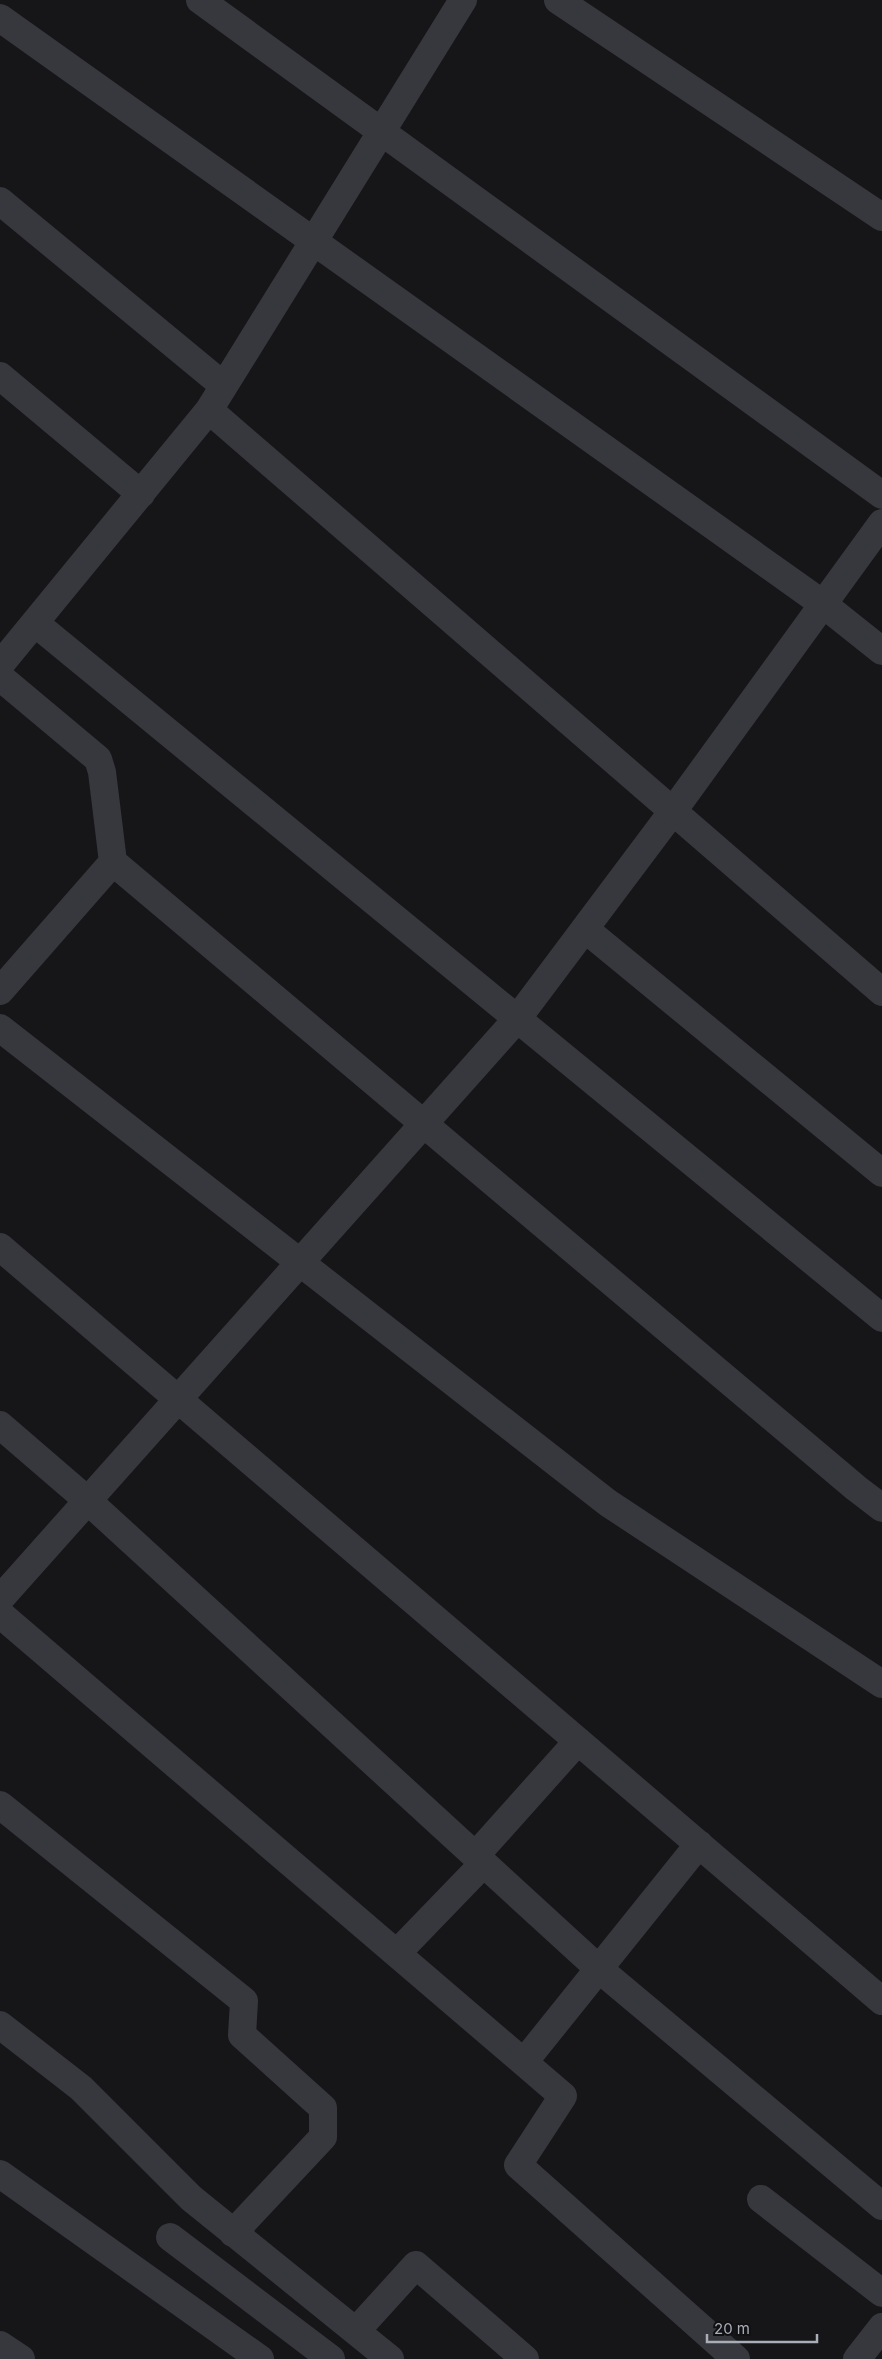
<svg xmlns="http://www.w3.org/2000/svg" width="882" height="2359" font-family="Inter,sans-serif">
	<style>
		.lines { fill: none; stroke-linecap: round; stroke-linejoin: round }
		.minor { stroke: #37383d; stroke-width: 28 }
		.tertiary { stroke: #37383d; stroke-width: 28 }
	</style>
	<rect width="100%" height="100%" fill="#161618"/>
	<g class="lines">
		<path class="minor" d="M200,0L882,495
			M558,0L882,217
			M0,18L823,604
			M0,201L224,386
			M0,376L141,494
			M209,410L882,992
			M35,623L882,1318
			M0,665L209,410L463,0
			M0,677L98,759L102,772L113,862L856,1488L882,1508
			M585,929L882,1173
			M0,991L113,862
			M0,1028L608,1503L882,1684
			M0,1247L882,2001
			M0,1425L87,1500L599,1969L882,2206
			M0,1599L517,1019L673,811
			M0,1614L563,2096L518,2165L736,2359
			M0,1805L244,2001L242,2035L323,2108V2137L233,2233
			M475,1856L578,1741
			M397,1953L483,1864
			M0,2025L81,2088L191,2198L390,2359
			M524,2062L699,1844
			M0,2174L260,2359
			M761,2199L882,2293
			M170,2237L331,2359
			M356,2331L416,2265L525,2359
			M0,2345L21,2359
			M857,2359L882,2327"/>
		<path class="tertiary" d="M823,604L882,651
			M673,811L882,523"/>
	</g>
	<path d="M707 2334v8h110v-8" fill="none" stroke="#a8adb8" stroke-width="2.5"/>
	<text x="714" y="2334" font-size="15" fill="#a8adb8" stroke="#111113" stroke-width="4" paint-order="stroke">20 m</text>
</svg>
